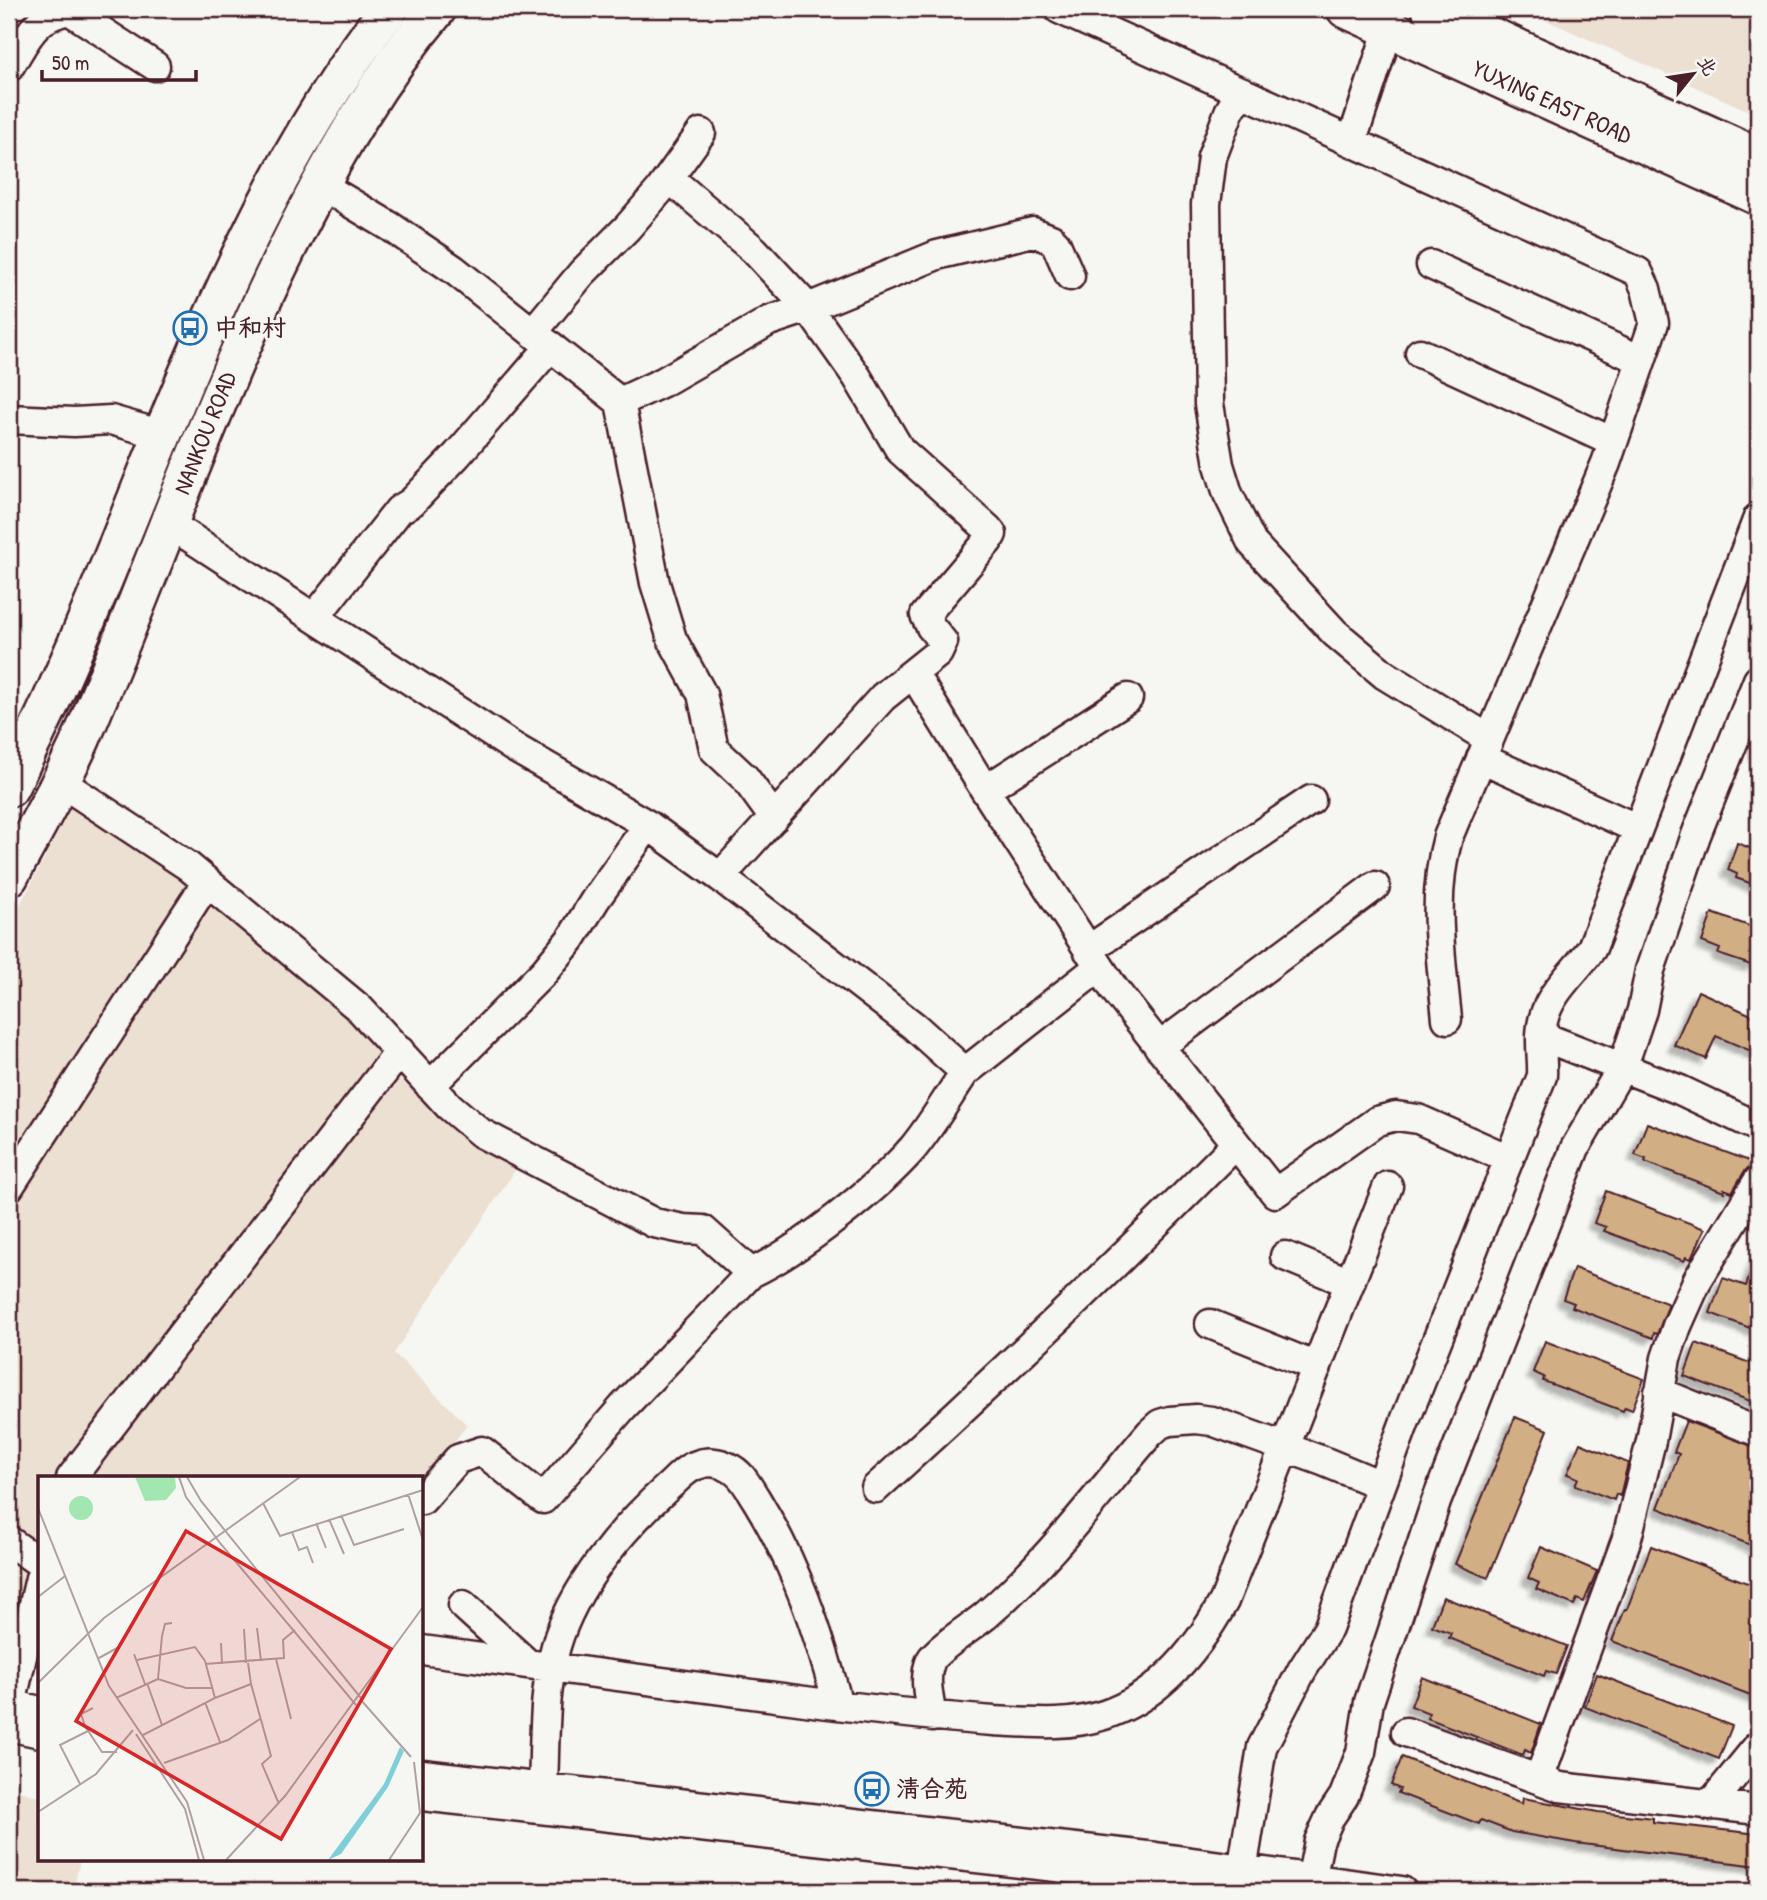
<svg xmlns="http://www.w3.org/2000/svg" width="1767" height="1900" font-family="'Patrick Hand','LXGW WenKai TC',sans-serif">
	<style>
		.built { fill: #ebe0d1 }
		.building { fill: #d2ae84; stroke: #4a1f2b; stroke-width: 2; filter: url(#shadow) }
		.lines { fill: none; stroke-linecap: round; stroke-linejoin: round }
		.minor-casing { stroke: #4a1f2b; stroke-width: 33 }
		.major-casing { stroke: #4a1f2b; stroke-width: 42 }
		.minor { stroke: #f6f6f2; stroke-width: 28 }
		.major { stroke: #f6f6f2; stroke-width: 37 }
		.labels { text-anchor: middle; stroke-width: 6; stroke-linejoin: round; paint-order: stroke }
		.street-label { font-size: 24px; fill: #4a1f2b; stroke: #f6f6f2 }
		.poi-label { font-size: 24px; font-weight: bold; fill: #4a1f2b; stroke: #f6f6f2; text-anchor: start }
		.inset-road { fill: none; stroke: #b1a0a2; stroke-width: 2 }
		.view { fill: #d62828; fill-opacity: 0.15; stroke: #d62828; stroke-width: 3.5 }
		.inset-edge { fill: none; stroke: #4a1f2b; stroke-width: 3.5 }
	</style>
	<defs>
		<filter id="shadow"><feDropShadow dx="-6" dy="6" stdDeviation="2" flood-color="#0004"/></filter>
	</defs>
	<rect width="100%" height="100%" fill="#f6f6f2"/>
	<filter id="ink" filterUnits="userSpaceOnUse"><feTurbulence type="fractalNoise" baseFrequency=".0143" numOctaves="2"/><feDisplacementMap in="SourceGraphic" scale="14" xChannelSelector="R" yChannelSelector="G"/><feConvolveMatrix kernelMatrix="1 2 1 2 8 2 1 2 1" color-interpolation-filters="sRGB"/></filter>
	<g filter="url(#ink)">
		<path class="built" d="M1521,9H1758V115Z
			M75,800L190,876L371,1034L405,1084L518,1166L394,1353L467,1425L422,1483V1478H40V1664L9,1657V926Z
			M9,1788L40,1797V1860H80L73,1891H9Z"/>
		<path class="building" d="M1737,843L1758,851V886L1736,878L1737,874L1728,870Z
			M1712,913L1758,929V963L1753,961L1751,965L1718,954L1720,949L1702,942Z
			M1698,991L1758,1018V1054L1716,1036L1706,1059L1674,1045Z
			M1647,1123L1752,1162L1750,1166L1744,1172L1732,1192L1724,1189V1192L1645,1162L1646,1159L1635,1155Z
			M1606,1191L1705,1229L1691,1259L1686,1257L1684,1261L1604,1231L1606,1227L1594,1223Z
			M1756,1257L1758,1258V1331L1710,1313L1723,1278L1746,1286Z
			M1574,1268L1669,1304L1657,1334L1654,1333L1653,1338L1572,1307L1574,1303L1563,1299Z
			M1545,1341L1644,1379L1632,1410L1625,1407L1623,1411L1543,1381L1544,1377L1533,1372Z
			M1696,1343L1758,1366V1404L1684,1376Z
			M1515,1417L1548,1430L1488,1578L1455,1564Z
			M1686,1421L1758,1448V1548L1658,1508L1679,1454L1674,1452Z
			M1580,1443L1628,1463L1620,1496L1616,1494L1614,1500L1575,1485L1578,1478L1567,1474Z
			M1651,1546L1758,1587V1698L1612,1641L1625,1609H1627Z
			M1541,1547L1597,1571L1584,1602L1577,1599L1574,1605L1536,1589L1539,1583L1528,1578Z
			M1443,1597L1567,1646L1556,1674L1546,1671L1544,1676L1449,1638L1451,1633L1432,1626Z
			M1597,1674L1732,1726L1719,1759L1585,1707Z
			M1422,1677L1541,1724L1531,1753L1525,1750L1523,1755L1427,1718L1429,1713L1411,1706Z
			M1402,1757L1522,1804L1523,1798L1598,1812L1653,1818V1822L1758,1834V1866L1575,1843L1512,1832L1481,1820L1479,1824L1398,1793L1400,1789L1391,1785Z"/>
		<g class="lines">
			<defs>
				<path id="minor" d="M1059,9L1638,272L1646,289L1654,323L1606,463L1448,837C1431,898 1441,957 1447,1019
					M9,67C27,39 33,17 69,10L155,66
					M1241,91L1229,112L1212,157L1206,204L1209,404L1219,465L1228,494L1252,543L1335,633L1385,675L1489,739
					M1352,141L1389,28
					M319,184L391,227L453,269L620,402
					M1431,265L1641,360
					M534,331L582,273L627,228L660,190L701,133
					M1420,353L1613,442
					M9,419L74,422L111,420L163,435
					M168,523L513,747L648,825L720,877L883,697L938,653L943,642L931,627L925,615L988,541L992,534L988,529L900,450L857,377L808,308L754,250L669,178
					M315,617L399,510L412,502L457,455L551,346
					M913,673L985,790L1114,989L1275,1193L1377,1121L1396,1116L1418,1119L1509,1159
					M1481,758L1638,829
					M59,781L188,866L360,1009L449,1106L481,1133L654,1223L683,1229L703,1230L751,1273
					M985,790L1128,698
					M774,818L745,778L714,749L702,694L672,639L655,583L620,402L663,382L769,321L808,308L937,255L1033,232L1051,239L1056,244L1070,276
					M720,877L914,1026L965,1072L1099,967
					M1088,950L1311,800
					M1541,1036L1680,1090L1758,1127
					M1159,1047L1375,886
					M430,1086L544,972L571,939L595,900L648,825
					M9,1187L207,882
					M1285,1256L1350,1283
					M1210,1324L1317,1367
					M1659,1392L1758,1432
					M71,1478L400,1051
					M876,1488C1000,1376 1119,1262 1236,1144
					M422,1500L458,1459L482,1451L543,1499L623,1407L751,1273C800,1250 877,1189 913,1148C932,1125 948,1097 965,1072
					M9,1541L40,1563
					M463,1605L528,1664
					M422,1650C555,1668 688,1685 820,1703C878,1710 936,1717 994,1721C1032,1723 1067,1727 1104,1715C1159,1697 1197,1650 1224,1601L1388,1186
					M9,1704L40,1711
					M11,1704L40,1578
					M932,1717C929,1698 923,1678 931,1660C936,1650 974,1625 985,1616C1048,1562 1096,1496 1150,1433L1160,1424L1170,1421L1196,1419L1212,1421L1323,1461L1381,1485
					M9,1726L40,1733
					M1406,1732L1560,1787L1758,1810
					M422,1774L1156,1857L1402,1891
					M1539,1779L1627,1538L1651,1441L1666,1358L1677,1326L1698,1279L1758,1181
					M543,1788C545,1741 543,1692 556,1646C573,1587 623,1527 668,1487C677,1479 686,1468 697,1465C707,1461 719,1462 728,1467C742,1473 748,1487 756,1499C795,1562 819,1633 838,1705
					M422,1796L1153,1878L1246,1891
					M1709,1806L1758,1746
					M1239,1890L1262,1747L1302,1670L1328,1629L1405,1421L1542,1076C1543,1059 1539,1042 1542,1026C1547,993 1574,974 1592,948L1758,518
					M1309,1891L1319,1841L1330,1817L1344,1796L1361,1752L1369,1702L1436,1502L1575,1148L1623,1066L1642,1010L1650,970L1696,835L1758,680"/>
				<path id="major" d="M1346,9L1758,196
					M1431,9L1758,157
					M9,788C141,533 210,238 389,9
					M9,877C34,831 61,785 82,737C154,569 213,395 296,231C336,152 379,77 437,9"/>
			</defs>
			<use href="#minor" class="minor-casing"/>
			<use href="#major" class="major-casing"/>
			<use href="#minor" class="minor"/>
			<use href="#major" class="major"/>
		</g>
	</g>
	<defs>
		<symbol id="bus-ring" viewBox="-11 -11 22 22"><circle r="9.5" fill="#f6f6f2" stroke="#1f6fb2" stroke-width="1.5"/><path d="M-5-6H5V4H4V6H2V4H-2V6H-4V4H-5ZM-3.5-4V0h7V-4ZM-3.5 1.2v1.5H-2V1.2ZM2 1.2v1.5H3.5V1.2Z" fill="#1f6fb2"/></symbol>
	</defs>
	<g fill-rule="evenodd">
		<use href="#bus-ring" x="171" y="309" width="38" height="38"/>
		<use href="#bus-ring" x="853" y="1770" width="38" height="38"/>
	</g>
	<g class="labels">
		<g class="street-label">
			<text transform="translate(1552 102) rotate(24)" y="8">YUXING EAST ROAD</text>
			<text transform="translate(205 433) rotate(-68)" y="8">NANKOU ROAD</text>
		</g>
		<g class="poi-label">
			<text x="214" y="336">中和村</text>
			<text x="896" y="1797">清合苑</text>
		</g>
	</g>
	<g transform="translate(38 1476)">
		<rect width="385" height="385" fill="#f6f6f2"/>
		<path d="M97,1H137L138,12L128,24L107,25ZM31 32a12 12 0 1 1 24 0a12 12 0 1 1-24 0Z" fill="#a2e6b1"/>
		<path d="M362,271L366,275L350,311L303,378L290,384L346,308Z" fill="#7ecfd7"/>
		<path class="inset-road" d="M141,1L148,21L182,67L318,229M149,1L163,25L323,222M370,18L385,64M225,27L242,60L385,14M0,32L71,210L149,326L166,384M303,39L316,69L366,53M291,43L306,78M278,47L288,72M254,56L261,74L269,71L275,87M0,121L27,100M134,147L127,148L124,160L120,203L148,212H174M219,152L223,185M206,153L208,187M183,167L184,188M96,178L107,208M61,182L81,171M238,183L253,243M99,184L157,171L167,185L177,222L105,259M167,188L246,182L245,164L257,154M0,207L66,142L262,1M109,207L124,249M213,208L233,280L224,288L241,328M78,222L120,203M177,222L213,208L210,187M323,224L373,281M167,226L182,266M55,232L43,238L47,250L64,276H79M98,258L147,333L161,384M126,287L190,264L222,243M42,308L22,269L50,255M0,336L58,298L95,254M188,384L247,320L385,131M351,384L382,337L376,286"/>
		<path class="view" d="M148,55L353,173L243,363L38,245Z"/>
		<rect width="385" height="385" class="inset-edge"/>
	</g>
	<rect width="1767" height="1900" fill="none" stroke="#f6f6f2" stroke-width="35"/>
	<rect x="18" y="18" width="1732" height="1865" fill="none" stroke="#4a1f2b" stroke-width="2.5" filter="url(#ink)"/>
	<g transform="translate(1693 74) rotate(60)" stroke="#f6f6f2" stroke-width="5" paint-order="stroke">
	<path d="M0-5L12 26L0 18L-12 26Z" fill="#4a1f2b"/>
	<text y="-10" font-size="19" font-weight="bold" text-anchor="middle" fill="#4a1f2b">北</text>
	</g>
	<path d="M42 70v10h154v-10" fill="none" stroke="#4a1f2b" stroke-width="3.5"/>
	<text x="52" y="70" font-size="21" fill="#4a1f2b" stroke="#f6f6f2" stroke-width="5" paint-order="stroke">50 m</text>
</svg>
